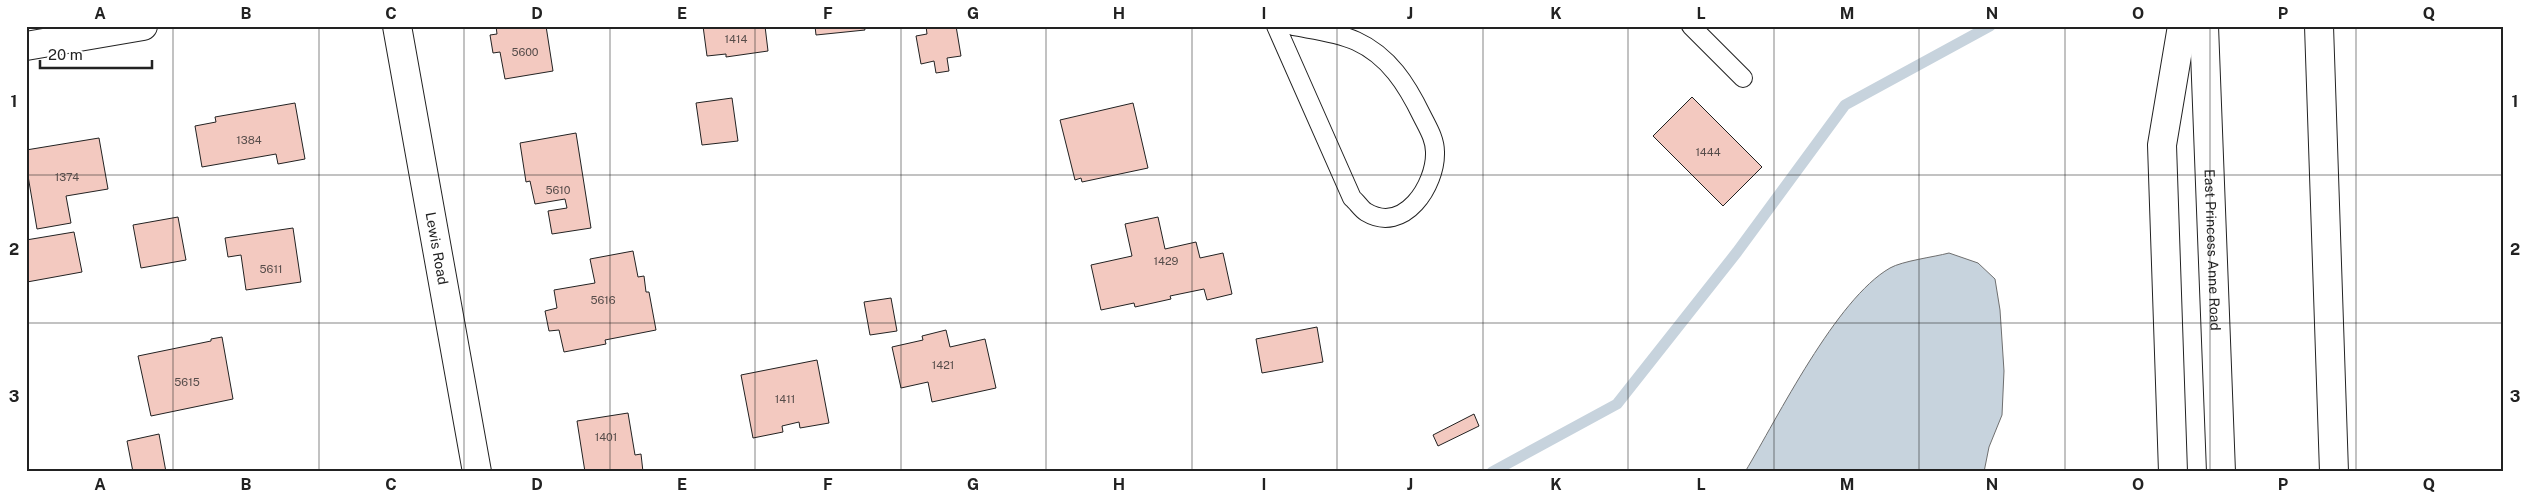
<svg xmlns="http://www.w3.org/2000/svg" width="2529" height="498" font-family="'Public Sans',sans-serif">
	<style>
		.water { fill: #c7d3dd; stroke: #6f6f6f }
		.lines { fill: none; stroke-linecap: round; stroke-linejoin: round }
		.stream { stroke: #c7d3dd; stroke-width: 11 }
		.building { fill: #f3c9c0; stroke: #222 }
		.service-casing { stroke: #222; stroke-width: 20 }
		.minor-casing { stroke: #222; stroke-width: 30 }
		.secondary-casing { stroke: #222; stroke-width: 30 }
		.primary-casing { stroke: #222; stroke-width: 30 }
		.service { stroke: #fff; stroke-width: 18 }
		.minor { stroke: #fff; stroke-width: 28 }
		.secondary { stroke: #fff; stroke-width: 28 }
		.primary { stroke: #fff; stroke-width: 28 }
		.grid { fill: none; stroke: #222; stroke-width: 1; stroke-opacity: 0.55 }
		.labels { text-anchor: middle; stroke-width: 4; stroke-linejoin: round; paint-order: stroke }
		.number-label { font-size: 11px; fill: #564c4a }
		.street-label { font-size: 14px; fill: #222; stroke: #fff }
		.neatline { fill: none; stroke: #222; stroke-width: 2 }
		.grid-label { font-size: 16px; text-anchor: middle; font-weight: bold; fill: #222 }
	</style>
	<rect width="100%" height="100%" fill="#fff"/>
	<path class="water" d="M1949,253L1978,263L1995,279L2000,310L2004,371L2002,415L1989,447L1984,472H1745C1778,417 1836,299 1890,268C1902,261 1934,257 1949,253Z"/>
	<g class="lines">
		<path class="stream" d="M1492,472L1617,404L1737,252L1845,105L1990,26"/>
	</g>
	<path class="building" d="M496,26H546L553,71L505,79L500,52L493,53L490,35L497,34Z
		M703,26H765L768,51L726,57V54L707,56Z
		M815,26H864L865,30L816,35Z
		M926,26H956L961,56L947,58L949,71L936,73L934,61L921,64L916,36L927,34Z
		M1692,97L1762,167L1723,206L1653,136Z
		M732,98L738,141L702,145L696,103Z
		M295,103L305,159L278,164L276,154L202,167L195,126L216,122L215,117Z
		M1133,103L1148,168L1082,182L1081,178L1075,180L1060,120Z
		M576,133L591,228L552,234L548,211L567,208L565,199L535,204L530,181L526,182L520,143Z
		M99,138L108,189L66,196L71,223L37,229L26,164V150Z
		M178,217L186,260L141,268L133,225Z
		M1158,217L1165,249L1196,242L1200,258L1223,253L1232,294L1207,300L1204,289L1170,296L1171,299L1135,307L1134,303L1101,310L1091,265L1132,256L1125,224Z
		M293,228L301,282L246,290L241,255L228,257L225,238Z
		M74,232L82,272L27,282L26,240Z
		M633,251L638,277L644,276L646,292H649L656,330L605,340L606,344L564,352L559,330L549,331L545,311L557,308L554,290L595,283L590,259Z
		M891,298L897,331L870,335L864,302Z
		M1317,327L1323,362L1262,373L1256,339Z
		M946,330L950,347L985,339L996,388L932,402L928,382L901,388L892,347L923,340L922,336Z
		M222,337L233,399L151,416L138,356L211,341V339Z
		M817,360L829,423L800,428L799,422L782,426L783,432L753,438L741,375Z
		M628,413L635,455L641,454L643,472H585L577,421Z
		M1474,414L1479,426L1438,446L1433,435Z
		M159,434L166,472H133L127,441Z"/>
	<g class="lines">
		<defs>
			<path id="service" d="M1276,26L1352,198C1357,202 1361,209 1366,212C1404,235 1436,185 1435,152C1435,139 1428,128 1422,116C1407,85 1389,56 1356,41C1336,32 1314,30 1293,26
				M1691,26L1743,78"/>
			<g id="minor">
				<path id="s1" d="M397,26L477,472"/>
				<path d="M26,46L143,26"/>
			</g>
			<g id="secondary">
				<path id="s2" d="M2204,26L2221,472"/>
				<path d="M2319,26L2334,472"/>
			</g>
			<path id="primary" d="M2173,472L2162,145L2182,26"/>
		</defs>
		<use href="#service" class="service-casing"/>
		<use href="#minor" class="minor-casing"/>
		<use href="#secondary" class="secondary-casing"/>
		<use href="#primary" class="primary-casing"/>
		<use href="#service" class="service"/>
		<use href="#minor" class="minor"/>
		<use href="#secondary" class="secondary"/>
		<use href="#primary" class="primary"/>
	</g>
	<path class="grid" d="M173,26V472M319,26V472M464,26V472M610,26V472M755,26V472M901,26V472M1046,26V472M1192,26V472M1337,26V472M1483,26V472M1628,26V472M1774,26V472M1919,26V472M2065,26V472M2210,26V472M2356,26V472M26,175H2503M26,323H2503"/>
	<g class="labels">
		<g class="number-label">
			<text x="736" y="43">1414</text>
			<text x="525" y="56">5600</text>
			<text x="249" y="144">1384</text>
			<text x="1708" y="156">1444</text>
			<text x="67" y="181">1374</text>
			<text x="558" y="194">5610</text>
			<text x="1166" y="265">1429</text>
			<text x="271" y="273">5611</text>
			<text x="603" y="304">5616</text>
			<text x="943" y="369">1421</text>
			<text x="187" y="386">5615</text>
			<text x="785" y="403">1411</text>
			<text x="606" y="441">1401</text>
		</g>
		<g class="street-label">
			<text dy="5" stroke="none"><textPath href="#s1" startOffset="226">Lewis Road</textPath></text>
			<text dy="5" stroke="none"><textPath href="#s2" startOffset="224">East Princess Anne Road</textPath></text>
		</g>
	</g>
	<rect width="2529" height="498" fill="none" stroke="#ffffff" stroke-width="55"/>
	<path d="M40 60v8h112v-8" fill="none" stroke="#222222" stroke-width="2.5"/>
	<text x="48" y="60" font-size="15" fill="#222222" stroke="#ffffff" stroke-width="4" paint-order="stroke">20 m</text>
	<rect x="28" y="28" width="2474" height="442" class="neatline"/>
	<g class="grid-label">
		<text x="100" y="19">A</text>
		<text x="246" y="19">B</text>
		<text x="391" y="19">C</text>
		<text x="537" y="19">D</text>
		<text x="682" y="19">E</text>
		<text x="828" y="19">F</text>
		<text x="973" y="19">G</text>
		<text x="1119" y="19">H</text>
		<text x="1264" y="19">I</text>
		<text x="1410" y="19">J</text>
		<text x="1556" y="19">K</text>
		<text x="1701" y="19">L</text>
		<text x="1847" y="19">M</text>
		<text x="1992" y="19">N</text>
		<text x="2138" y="19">O</text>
		<text x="2283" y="19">P</text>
		<text x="2429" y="19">Q</text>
		<text x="14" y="107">1</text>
		<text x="2515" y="107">1</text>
		<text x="14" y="255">2</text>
		<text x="2515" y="255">2</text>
		<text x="14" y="402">3</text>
		<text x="2515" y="402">3</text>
		<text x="100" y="490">A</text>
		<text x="246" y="490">B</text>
		<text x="391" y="490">C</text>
		<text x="537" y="490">D</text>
		<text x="682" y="490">E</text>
		<text x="828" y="490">F</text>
		<text x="973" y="490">G</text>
		<text x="1119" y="490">H</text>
		<text x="1264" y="490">I</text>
		<text x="1410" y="490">J</text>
		<text x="1556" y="490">K</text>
		<text x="1701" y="490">L</text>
		<text x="1847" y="490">M</text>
		<text x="1992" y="490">N</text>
		<text x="2138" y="490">O</text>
		<text x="2283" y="490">P</text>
		<text x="2429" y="490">Q</text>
	</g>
</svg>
